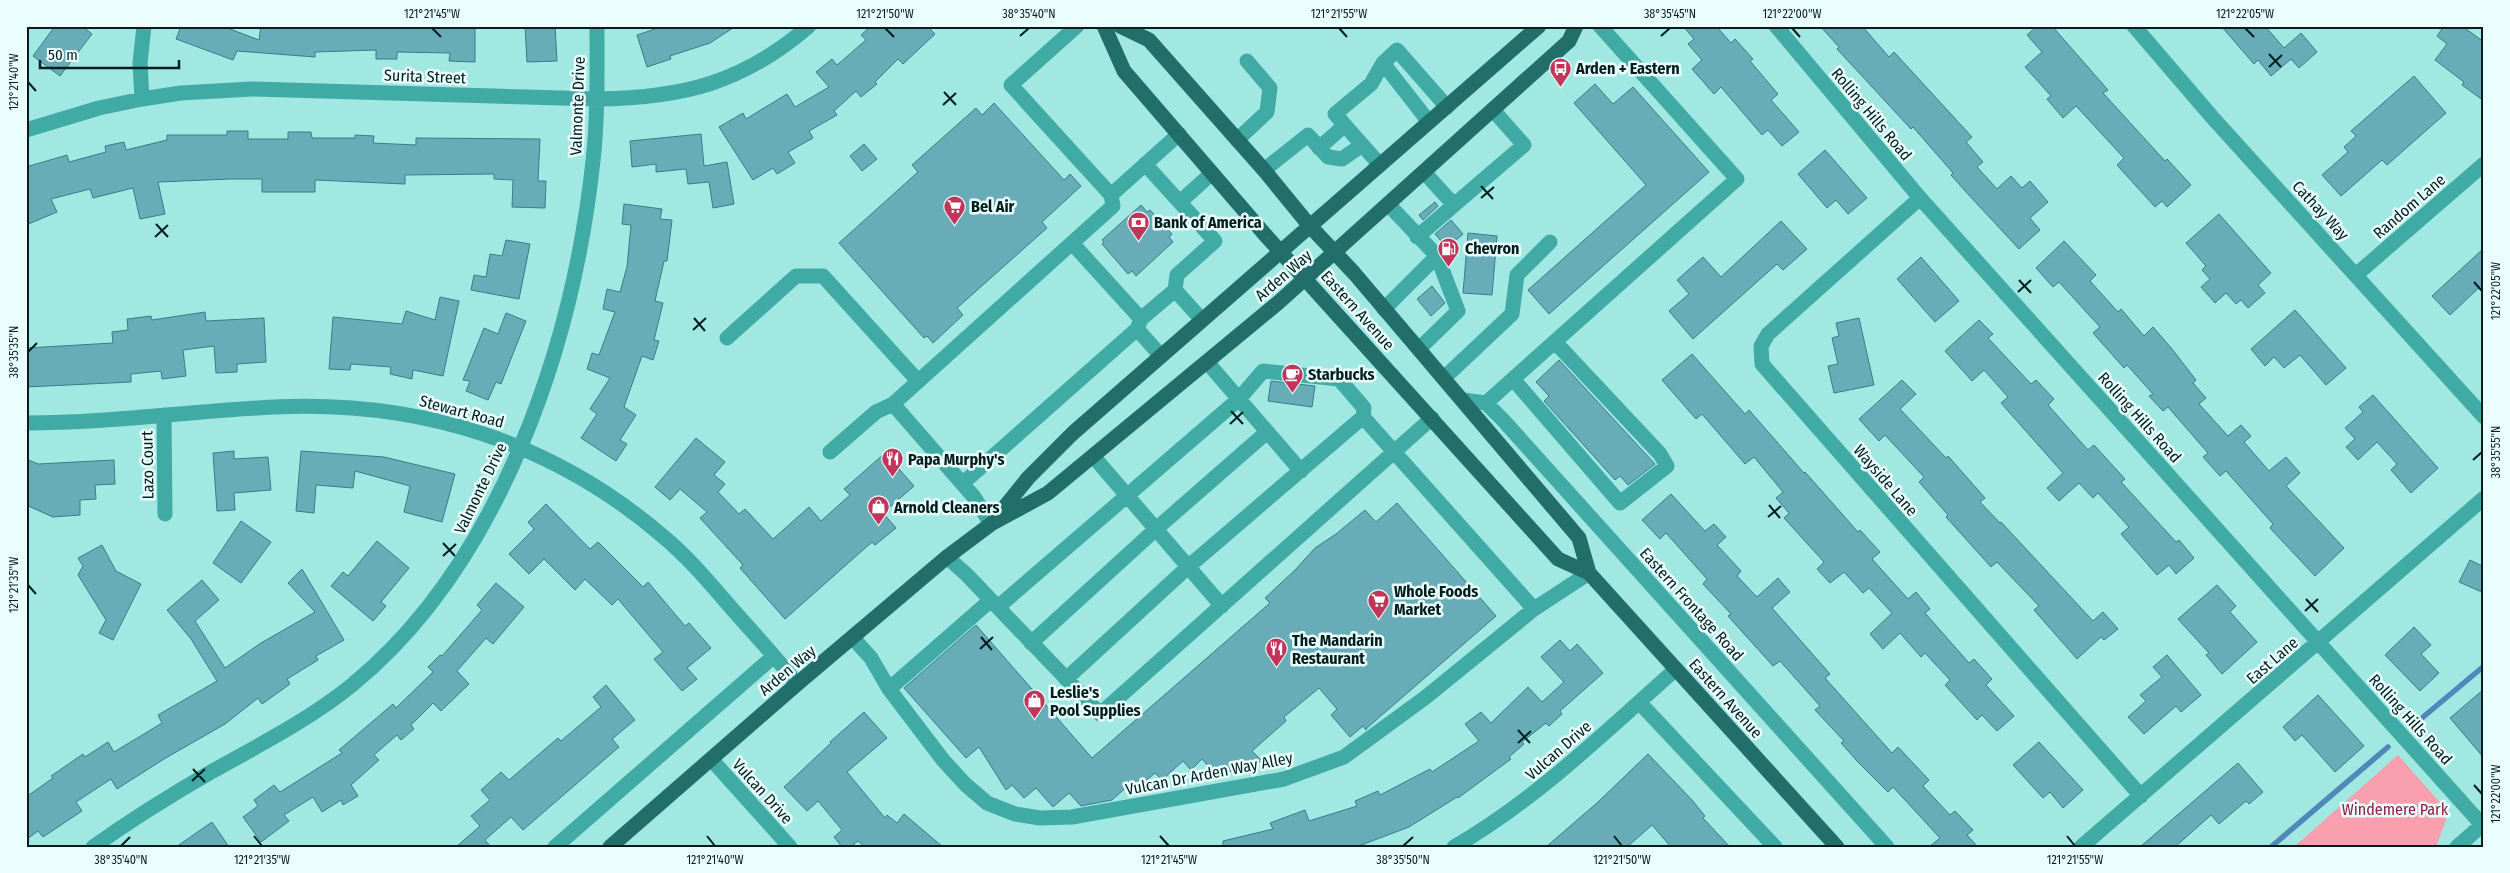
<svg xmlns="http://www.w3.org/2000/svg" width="2510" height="873" font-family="'Fira Sans Condensed',sans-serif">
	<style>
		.green { fill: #f99fad }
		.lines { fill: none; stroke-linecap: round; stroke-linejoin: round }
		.stream { stroke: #4f88b9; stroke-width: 5.5 }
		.building { fill: #68acb8; stroke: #377c87 }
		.minor { stroke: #40aaa4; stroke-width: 15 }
		.major { stroke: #226e6a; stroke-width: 15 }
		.ticks { fill: none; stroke: #011e1c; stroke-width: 2 }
		.labels { text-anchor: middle; stroke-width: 5; stroke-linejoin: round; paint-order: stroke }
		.poi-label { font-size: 16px; font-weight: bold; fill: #011e1c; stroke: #eafffd; text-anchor: start }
		.street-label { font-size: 16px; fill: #011e1c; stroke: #eafffd }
		.park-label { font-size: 16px; fill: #8f203f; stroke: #eafffd }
		.neatline { fill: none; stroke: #011e1c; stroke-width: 2 }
		.ticks-label { font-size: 12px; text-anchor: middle; fill: #011e1c }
	</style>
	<rect width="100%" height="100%" fill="#a1e8e3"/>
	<path class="green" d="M2398,755L2443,806L2446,820L2436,847H2294Z"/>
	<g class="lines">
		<path class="stream" d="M2416,723L2484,666
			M2271,847L2388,747"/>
	</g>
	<path class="building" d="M55,26H82L92,34L60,76L33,56Z
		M181,26H222L259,40L261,26H475V62L449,61L450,53L397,52V59H376V50L315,52V57L237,51L233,60L176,39Z
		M525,26H555L557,61L527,62Z
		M664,26H736L710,43L670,56L671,59L647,67L637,35Z
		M871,26H927L935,34L903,64L898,59L875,82L877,84L861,97L856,91L834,111L837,115L809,131L813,138L788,152L795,163L777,174L773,168L753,180L719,127L743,113L746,119L787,94L795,107L829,87L816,72L832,59L837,65L866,40L861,35Z
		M1683,26H1716L1731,43L1735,39L1753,59L1750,61L1778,94L1771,100L1799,132L1782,146L1768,130L1762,135L1721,87L1714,94L1692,69L1702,60L1688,44L1694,39Z
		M1820,26H1862L1889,57L1894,52L1972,137L1966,142L1983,162L1977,167L1997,189L2011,176L2022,188L2030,181L2048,202L2030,218L2040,230L2019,249L1966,192L1951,175L1953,173L1913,127L1911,129L1837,49L1839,47Z
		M2037,26H2052L2108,90L2103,93L2165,161L2167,159L2191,185L2167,207L2162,201L2155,207L2117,165L2124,158L2076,106L2063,118L2047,99L2051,96L2025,67L2042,52L2027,35Z
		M2221,26H2265L2284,48L2301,33L2317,52L2299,68L2291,59L2271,76L2258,60L2254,64Z
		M2444,26H2462L2484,42V101L2462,85L2464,82L2435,60L2447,44L2437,36Z
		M2414,76L2446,113L2387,165L2382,160L2341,196L2322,175L2348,152L2344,147L2356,136L2351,131Z
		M1595,84L1613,104L1633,87L1709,172L1549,314L1528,290L1646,185L1574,103Z
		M994,103L1064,180L1070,174L1081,186L1042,222L1047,228L957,308L963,315L933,343L927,336L924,338L839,243L918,172L912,165L976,108L982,115Z
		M227,131H248V139H288V132H311L312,138H355V135L374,136L373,143L416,145V138L540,139L538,181H546L545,208L512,207L513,180L494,179V174L405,175V184L315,180V192H262V179H231L158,182L165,214L140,219L133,188L93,198L90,189L51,199L57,212L26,225V167L67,155L69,162L106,152L105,146L124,142L126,150L167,140V135H227Z
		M701,134L704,166L727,162L734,204L713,208L709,182L688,184L686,169L656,172V164L632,167L630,141Z
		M864,144L877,159L862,171L850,156Z
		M1825,150L1867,198L1848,214L1836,200L1827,208L1798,174Z
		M1435,202L1438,206L1423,220L1419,215Z
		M624,204L662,209L660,219L672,220L667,261H664L655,301L663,303L654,340L659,341L653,360L642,356L624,407L636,415L620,440L627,444L616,461L581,438L597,414L590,409L610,378L587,369L592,353L599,355L615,312L603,309L607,289L620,292L627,267L631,225L622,224Z
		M1141,205L1147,212L1150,210L1172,234L1169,237L1173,242L1136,276L1132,271L1128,274L1102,244L1104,242L1102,240Z
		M2219,214L2271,273L2258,285L2265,293L2248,308L2241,300L2236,304L2226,293L2215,303L2201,287L2210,279L2202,270L2206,266L2186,243Z
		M1451,220L1463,234L1447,248L1435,234Z
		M1781,221L1807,249L1783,270L1777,264L1693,339L1669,311L1689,294L1677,280L1703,257L1721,277Z
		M1468,233L1497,236L1492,295L1463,293Z
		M506,240L530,244L519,299L471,290L474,275L486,277L490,254L502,256Z
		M2064,241L2096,275L2090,281L2118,312L2121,309L2144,336L2153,327L2172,349L2196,380L2193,383L2206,398L2199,404L2228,436L2241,425L2251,436L2244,442L2269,471L2286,457L2300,473L2286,486L2344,548L2315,576L2270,528L2273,524L2226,471L2220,476L2203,457L2208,453L2168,407L2163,411L2149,396L2153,394L2127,365L2124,368L2093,333L2100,327L2059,282L2053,287L2036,268Z
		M2484,248V283L2450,315L2432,296Z
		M1921,257L1959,301L1935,322L1897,279Z
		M1432,286L1445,303L1431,316L1417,299Z
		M440,297L459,301L443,376L413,370L412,379L390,374L391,367L351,364L350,370L329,369L333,317L402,324L406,311L435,320Z
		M2295,310L2346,368L2326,385L2300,355L2284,368L2274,357L2265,366L2251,349Z
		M205,312L206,321L264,318L266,362L237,364V372L216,373L214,346L183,350L186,376L162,379L161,371L131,374V382L26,387V348L113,343L112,332L128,330L127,319L151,316L152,320Z
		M506,313L526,321L501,384L496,382L488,400L466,391L470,381L463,380L484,328L498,334Z
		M1859,318L1874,385L1834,393L1828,366L1838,364L1832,338L1839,336L1836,323Z
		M1979,320L1993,334L1988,338L2031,384L2036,380L2054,399L2048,405L2088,450L2094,445L2125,479L2121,482L2176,542L2179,540L2194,558L2176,574L2169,565L2157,575L2121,534L2129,527L2098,493L2093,498L2079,483L2059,501L2047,488L2063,473L2001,403L2008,397L1984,370L1972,381L1945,351Z
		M1692,354L1745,414L1749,410L1804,473L1805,472L1858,532L1860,530L1880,552L1872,559L1908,599L1916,592L1930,609L1925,613L1969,663L1974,659L1992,679L1986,685L2014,716L1997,731L1982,715L1977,720L1945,685L1950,680L1925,653L1921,657L1900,633L1883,649L1870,634L1892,613L1869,588L1863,593L1844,572L1830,583L1817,569L1824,562L1784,518L1789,513L1776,498L1783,492L1754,457L1745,464L1702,414L1696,419L1662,380Z
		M1559,360L1655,464L1628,485L1620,476L1615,480L1544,401L1549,396L1536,382Z
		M1902,380L1916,394L1900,409L1946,458L1948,456L1985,498L1980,502L2000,523L2001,522L2093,621L2103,612L2118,629L2104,640L2101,637L2077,659L2034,610L2039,606L1997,562L1991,567L1946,517L1948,515L1919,482L1924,477L1885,435L1879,441L1859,419Z
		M1271,381L1315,386L1312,407L1268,401Z
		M2373,395L2438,468L2411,493L2391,470L2397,464L2377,442L2358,460L2346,447L2355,439L2345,428L2363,412L2359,407Z
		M696,438L725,462L714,475L725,484L718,492L739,514L745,509L773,539L809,507L821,521L850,495L844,489L885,453L914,486L883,513L896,528L875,545L872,542L785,619L740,568L743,565L700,518L707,512L680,489L670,500L655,487Z
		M234,451V459L268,457L271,490L234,493L235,510L217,511L213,453Z
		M301,451L384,457L455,474L442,522L404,512L410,486L355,471L353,488L316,485L314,513L296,511Z
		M26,459L38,464L114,460L115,484L95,485L96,499L80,500V515L53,517L26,505Z
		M1671,494L1705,531L1714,524L1726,537L1717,545L1741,571L1737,576L1757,597L1778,578L1790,592L1772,608L1830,674L1825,678L1892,753L1898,747L1929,780L1923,786L1950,815L1955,811L1973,830L1967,835L1978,847H1929L1940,838L1893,787L1888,792L1857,761L1841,743L1844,741L1815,710L1820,706L1780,661L1773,666L1728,616L1731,614L1703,584L1707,579L1666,533L1660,539L1642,520Z
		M1397,503L1496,616L1367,728L1366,730L1363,726L1350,737L1331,715L1337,709L1319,688L1284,717L1286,721L1252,751L1262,761L1217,776L1202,759L1191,770L1183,761L1162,780L1155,773L1135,790L1130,784L1112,800L1081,806L1069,793L1053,807L1036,788L1024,798L1012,785L1006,790L979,747L966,758L904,688L976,625L1092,758L1270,603L1265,598L1296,569L1315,548L1336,534L1365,510L1376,522Z
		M546,504L590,549L598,542L643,587L648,582L685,626L689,623L711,648L687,668L697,679L682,691L654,659L663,652L618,599L612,605L585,579L575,590L544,559L529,574L509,554L534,529L528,522Z
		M241,521L271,542L241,583L213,563Z
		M377,541L409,568L381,602L386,606L373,621L331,586L343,572L348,576Z
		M102,545L116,571L141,584L113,640L99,633L106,620L78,575L83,566L78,558Z
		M2470,560L2484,567V593L2459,582Z
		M302,569L344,640L316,656L318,660L287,679L290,684L262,704L258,698L225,724L164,759L117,789L111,779L76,802L82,811L43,837L38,831L26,840V797L53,778L51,776L83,754L85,757L108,742L114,752L162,723L158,715L217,681L191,639L167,610L202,580L219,600L195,621L225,668L261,643L315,612L288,583Z
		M496,583L524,607L493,644L486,638L457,671L469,684L441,711L433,703L411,725L414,729L401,740L397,735L374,755L379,760L351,785L358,796L343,805L341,800L322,812L313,797L284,815L289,821L261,842L243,817L258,806L254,800L274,785L280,792L342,753L339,750L393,704L396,708L433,672L428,667L440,655L442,656L482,610L477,605Z
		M2217,585L2236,606L2230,612L2257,642L2222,674L2206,655L2209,653L2178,619Z
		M2414,627L2431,645L2421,654L2439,673L2420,691L2385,655Z
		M1560,640L1570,651L1577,644L1603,673L1560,711L1562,714L1549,726L1546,723L1522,742L1524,744L1509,757L1511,759L1458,798L1457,797L1409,827L1356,847H1223V841L1273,829L1270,823L1305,810L1309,821L1357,806L1355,801L1378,791L1380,795L1430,769L1432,772L1479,741L1465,724L1481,712L1491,723L1528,687L1542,702L1564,682L1541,657Z
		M2167,655L2201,695L2181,712L2176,706L2144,734L2128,717L2146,701L2140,695L2162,677L2153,667Z
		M606,685L635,720L612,739L619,747L523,830L511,817L485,840L491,847H456L480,826L471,816L490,800L481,790L501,772L509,780L558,738L561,741L601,707L593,697Z
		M2484,689V758L2450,718Z
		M2318,695L2364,746L2335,772L2302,735L2295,741L2283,727Z
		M864,712L887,738L847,772L885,818L887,815L897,823L904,814L943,847H865L858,841L850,847H842L834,837L842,830L818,801L807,811L784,787L831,743L830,742Z
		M2039,742L2083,790L2063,808L2050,792L2043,798L2013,765Z
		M1648,754L1692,800L1705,816L1703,818L1730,847H1671L1652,825L1627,847H1546L1598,802Z
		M2238,763L2263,792L2249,804L2246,801L2219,824L2211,815L2175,847H2140Z
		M212,822L229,847H176L199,831Z"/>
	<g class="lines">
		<path class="minor" d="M1077,26L1011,85L1111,195
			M1776,26L1920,198L2484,827
			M2134,26L2212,117L2484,417
			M1383,63L1429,122
			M142,99L140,63L144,26
			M26,130L99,108L142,99L181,93L252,89L597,99C683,98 743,83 809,26
			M1237,140L1267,112L1270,88L1247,61
			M1319,148L1345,125
			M1145,164L1215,241L1177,275L1175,290
			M1380,165L1335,114L1371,84L1383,63L1397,50L1447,107
			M1264,170L1308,135L1328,157L1342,159L1362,145
			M1424,172L1454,205L1524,145L1493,110
			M1920,198L1768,334L1761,346L1762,364L2141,796
			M1180,202L1212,173
			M1388,204L1437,256L1458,311L1419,349
			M1417,237L1454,205
			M2357,274L2484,164
			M1384,309L1437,256
			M1141,319L1175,290L1202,320
			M1137,329L1161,356
			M727,338L796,276H823L918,381
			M1207,362L1301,471
			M1444,378L1512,314L1517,275L1550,242
			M1513,379L1620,503L1667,466L1660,454L1555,342
			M1463,400L1486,403L1503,420L1887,847
			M1486,403L1737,179L1600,26
			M893,404L974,497L991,524
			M164,415L165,514
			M26,423C109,423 192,411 274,407C421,400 554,442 665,538C691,560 712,586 734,611C755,635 777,658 797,684
			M830,452L876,412L893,404L1113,206L1111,195L1179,134
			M1093,456L1222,606
			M963,483L1137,329L1141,319L1072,243
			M947,557L967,575L1100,714L1432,418
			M998,607L1239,399L1263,371L1339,379L1364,408L1363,417
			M853,638L871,658L889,689L943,760L965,784L987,803L1015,814L1040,818L1072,817L1284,779L1344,757L1426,697L1534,609L1589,573
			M1031,643L1156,529L1267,432
			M1066,679L1188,567L1363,417L1534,609
			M889,689L991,600
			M1639,702L1775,847
			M711,759L790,847
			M93,847C131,820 171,795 211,772C259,745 309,720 352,685C500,564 573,346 593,161C598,116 597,71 597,26
			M555,847L774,656
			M1454,847C1537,799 1605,732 1676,669
			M2081,847L2484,498
			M2457,847L2482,825"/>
		<path class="major" d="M1104,26L1124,71L1268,238L1558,559L1589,573L1837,847
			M1120,26L1149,40L1264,170L1309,225L1354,273L1579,538L1589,573
			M995,519L1028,478L1073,433L1539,26
			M610,847L797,684L947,557L991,524L1048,493L1279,302L1569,41L1576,26"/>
	</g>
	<path class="ticks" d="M432,28L441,37M885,28L894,37M1339,28L1347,37M1792,28L1800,37M2245,28L2254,37M1020,36L1029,28M1661,36L1670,28M2269,54L2281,67M2269,67L2282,55M28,82L36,91M944,92L956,105M943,105L956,93M1481,186L1493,199M1481,198L1494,187M156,224L168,237M155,237L168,225M2019,280L2031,293M2474,282L2482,291M2018,292L2031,280M694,318L705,331M693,330L706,318M28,352L37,343M1231,411L1243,424M1230,424L1243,412M2473,460L2482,452M1769,505L1780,518M1768,517L1781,506M443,543L455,556M443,556L456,544M28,585L36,594M2306,599L2318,612M2305,611L2318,599M981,637L992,650M980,649L993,637M1518,730L1530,743M1518,743L1531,731M193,769L205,782M192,781L205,769M2474,785L2482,794M254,836L262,846M707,836L715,846M1160,836L1169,846M1614,836L1622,846M2067,836L2075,846M121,846L130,837M1403,846L1413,837"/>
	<defs>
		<symbol id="bus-pin" viewBox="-11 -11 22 30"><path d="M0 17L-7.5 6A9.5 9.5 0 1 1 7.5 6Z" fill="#c3345a" stroke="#eafffd"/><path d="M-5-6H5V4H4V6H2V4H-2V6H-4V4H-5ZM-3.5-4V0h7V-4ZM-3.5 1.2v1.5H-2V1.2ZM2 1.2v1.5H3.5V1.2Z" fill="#fff"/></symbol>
		<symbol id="supermarket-pin" viewBox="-11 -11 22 30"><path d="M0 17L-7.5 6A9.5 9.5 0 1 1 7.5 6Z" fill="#c3345a" stroke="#eafffd"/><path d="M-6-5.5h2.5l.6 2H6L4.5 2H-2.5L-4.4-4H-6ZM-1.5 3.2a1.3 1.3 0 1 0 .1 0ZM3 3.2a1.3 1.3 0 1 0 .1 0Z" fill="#fff"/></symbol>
		<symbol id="bank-pin" viewBox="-11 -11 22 30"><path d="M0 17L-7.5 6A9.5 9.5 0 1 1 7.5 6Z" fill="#c3345a" stroke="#eafffd"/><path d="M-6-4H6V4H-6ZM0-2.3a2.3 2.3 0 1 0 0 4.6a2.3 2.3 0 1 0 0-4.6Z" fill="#fff"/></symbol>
		<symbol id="fuel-pin" viewBox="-11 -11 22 30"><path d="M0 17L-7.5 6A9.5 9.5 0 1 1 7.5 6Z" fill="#c3345a" stroke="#eafffd"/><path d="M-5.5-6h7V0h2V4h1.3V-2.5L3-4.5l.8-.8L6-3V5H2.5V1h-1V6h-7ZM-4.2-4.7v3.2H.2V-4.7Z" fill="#fff"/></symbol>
		<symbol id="cafe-pin" viewBox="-11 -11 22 30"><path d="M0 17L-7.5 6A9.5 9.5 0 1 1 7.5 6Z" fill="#c3345a" stroke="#eafffd"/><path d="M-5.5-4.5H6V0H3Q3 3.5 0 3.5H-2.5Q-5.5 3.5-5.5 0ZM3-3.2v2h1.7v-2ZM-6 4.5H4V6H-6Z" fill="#fff"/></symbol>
		<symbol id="restaurant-pin" viewBox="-11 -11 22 30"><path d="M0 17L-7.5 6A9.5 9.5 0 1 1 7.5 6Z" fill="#c3345a" stroke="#eafffd"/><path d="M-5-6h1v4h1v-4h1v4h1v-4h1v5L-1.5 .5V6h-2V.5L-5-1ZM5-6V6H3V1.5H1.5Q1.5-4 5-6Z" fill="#fff"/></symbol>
		<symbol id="shop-pin" viewBox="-11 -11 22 30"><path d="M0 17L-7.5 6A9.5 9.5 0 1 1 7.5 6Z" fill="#c3345a" stroke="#eafffd"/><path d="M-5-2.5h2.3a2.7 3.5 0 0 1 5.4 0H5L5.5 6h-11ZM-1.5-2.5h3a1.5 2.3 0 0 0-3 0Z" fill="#fff"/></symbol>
	</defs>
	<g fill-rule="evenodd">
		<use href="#bus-pin" x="1548" y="56" width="25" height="34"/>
		<use href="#supermarket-pin" x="942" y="194" width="25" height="34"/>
		<use href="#bank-pin" x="1126" y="210" width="25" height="34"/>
		<use href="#fuel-pin" x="1436" y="236" width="25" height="34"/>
		<use href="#cafe-pin" x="1280" y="362" width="25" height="34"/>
		<use href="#restaurant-pin" x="880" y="446" width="25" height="34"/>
		<use href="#shop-pin" x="866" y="494" width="25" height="34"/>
		<use href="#supermarket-pin" x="1366" y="588" width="25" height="34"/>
		<use href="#restaurant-pin" x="1264" y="636" width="25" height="34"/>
		<use href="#shop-pin" x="1022" y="688" width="25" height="34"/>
	</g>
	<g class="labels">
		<g class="poi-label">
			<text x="1576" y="74">Arden + Eastern</text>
			<text x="971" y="212">Bel Air</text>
			<text x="1154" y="228">Bank of America</text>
			<text x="1465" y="254">Chevron</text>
			<text x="1308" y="380">Starbucks</text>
			<text x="908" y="465">Papa Murphy's</text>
			<text x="894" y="513">Arnold Cleaners</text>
			<text x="1394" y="597">Whole Foods<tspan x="1394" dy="18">Market</tspan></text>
			<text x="1292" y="646">The Mandarin<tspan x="1292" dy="18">Restaurant</tspan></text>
			<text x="1050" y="698">Leslie's<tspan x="1050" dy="18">Pool Supplies</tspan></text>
		</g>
		<g class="street-label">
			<text transform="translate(425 76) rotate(2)" y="6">Surita Street</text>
			<text transform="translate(577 106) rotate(-88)" y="6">Valmonte Drive</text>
			<text transform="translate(1872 114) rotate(50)" y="6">Rolling Hills Road</text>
			<text transform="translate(2409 206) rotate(-41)" y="6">Random Lane</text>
			<text transform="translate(2321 210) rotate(47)" y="6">Cathay Way</text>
			<text transform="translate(1283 275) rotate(-41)" y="6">Arden Way</text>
			<text transform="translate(1358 310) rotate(48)" y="6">Eastern Avenue</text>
			<text transform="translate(462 411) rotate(15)" y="6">Stewart Road</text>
			<text transform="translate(2140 417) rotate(48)" y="6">Rolling Hills Road</text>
			<text transform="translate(147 465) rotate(-91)" y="6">Lazo Court</text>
			<text transform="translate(1886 480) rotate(49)" y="6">Wayside Lane</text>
			<text transform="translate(480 488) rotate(-64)" y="6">Valmonte Drive</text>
			<text transform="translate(1692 604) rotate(48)" y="6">Eastern Frontage Road</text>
			<text transform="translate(2272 660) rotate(-41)" y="6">East Lane</text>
			<text transform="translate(787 670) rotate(-40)" y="6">Arden Way</text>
			<text transform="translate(1726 698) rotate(48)" y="6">Eastern Avenue</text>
			<text transform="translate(2411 719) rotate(48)" y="6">Rolling Hills Road</text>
			<text transform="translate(1558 750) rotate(-41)" y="6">Vulcan Drive</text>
			<text transform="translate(1209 773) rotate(-11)" y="6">Vulcan Dr Arden Way Alley</text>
			<text transform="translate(763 791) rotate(48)" y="6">Vulcan Drive</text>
		</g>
		<g class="park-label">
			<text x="2395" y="815">Windemere Park</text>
		</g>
	</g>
	<rect width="2510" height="873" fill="none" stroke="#eafffd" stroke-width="55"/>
	<path d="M40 60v8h139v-8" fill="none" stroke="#011e1c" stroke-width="2.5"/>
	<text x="48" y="60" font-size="15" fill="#011e1c" stroke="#eafffd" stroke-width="4" paint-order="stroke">50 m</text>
	<rect x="28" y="28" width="2454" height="818" class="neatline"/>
	<g class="ticks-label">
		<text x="432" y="18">121°21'45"W</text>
		<text x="885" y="18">121°21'50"W</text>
		<text x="1029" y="18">38°35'40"N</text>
		<text x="1339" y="18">121°21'55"W</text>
		<text x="1670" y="18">38°35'45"N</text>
		<text x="1792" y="18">121°22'00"W</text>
		<text x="2245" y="18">121°22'05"W</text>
		<text transform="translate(14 82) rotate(-90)" y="4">121°21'40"W</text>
		<text transform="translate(2496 291) rotate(-90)" y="4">121°22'05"W</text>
		<text transform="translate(14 352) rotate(-90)" y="4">38°35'35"N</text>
		<text transform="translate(2496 452) rotate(-90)" y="4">38°35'55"N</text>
		<text transform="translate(14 585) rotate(-90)" y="4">121°21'35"W</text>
		<text transform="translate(2496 794) rotate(-90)" y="4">121°22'00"W</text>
		<text x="121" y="864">38°35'40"N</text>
		<text x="262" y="864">121°21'35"W</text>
		<text x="715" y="864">121°21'40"W</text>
		<text x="1169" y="864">121°21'45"W</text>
		<text x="1403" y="864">38°35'50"N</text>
		<text x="1622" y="864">121°21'50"W</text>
		<text x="2075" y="864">121°21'55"W</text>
	</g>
</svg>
